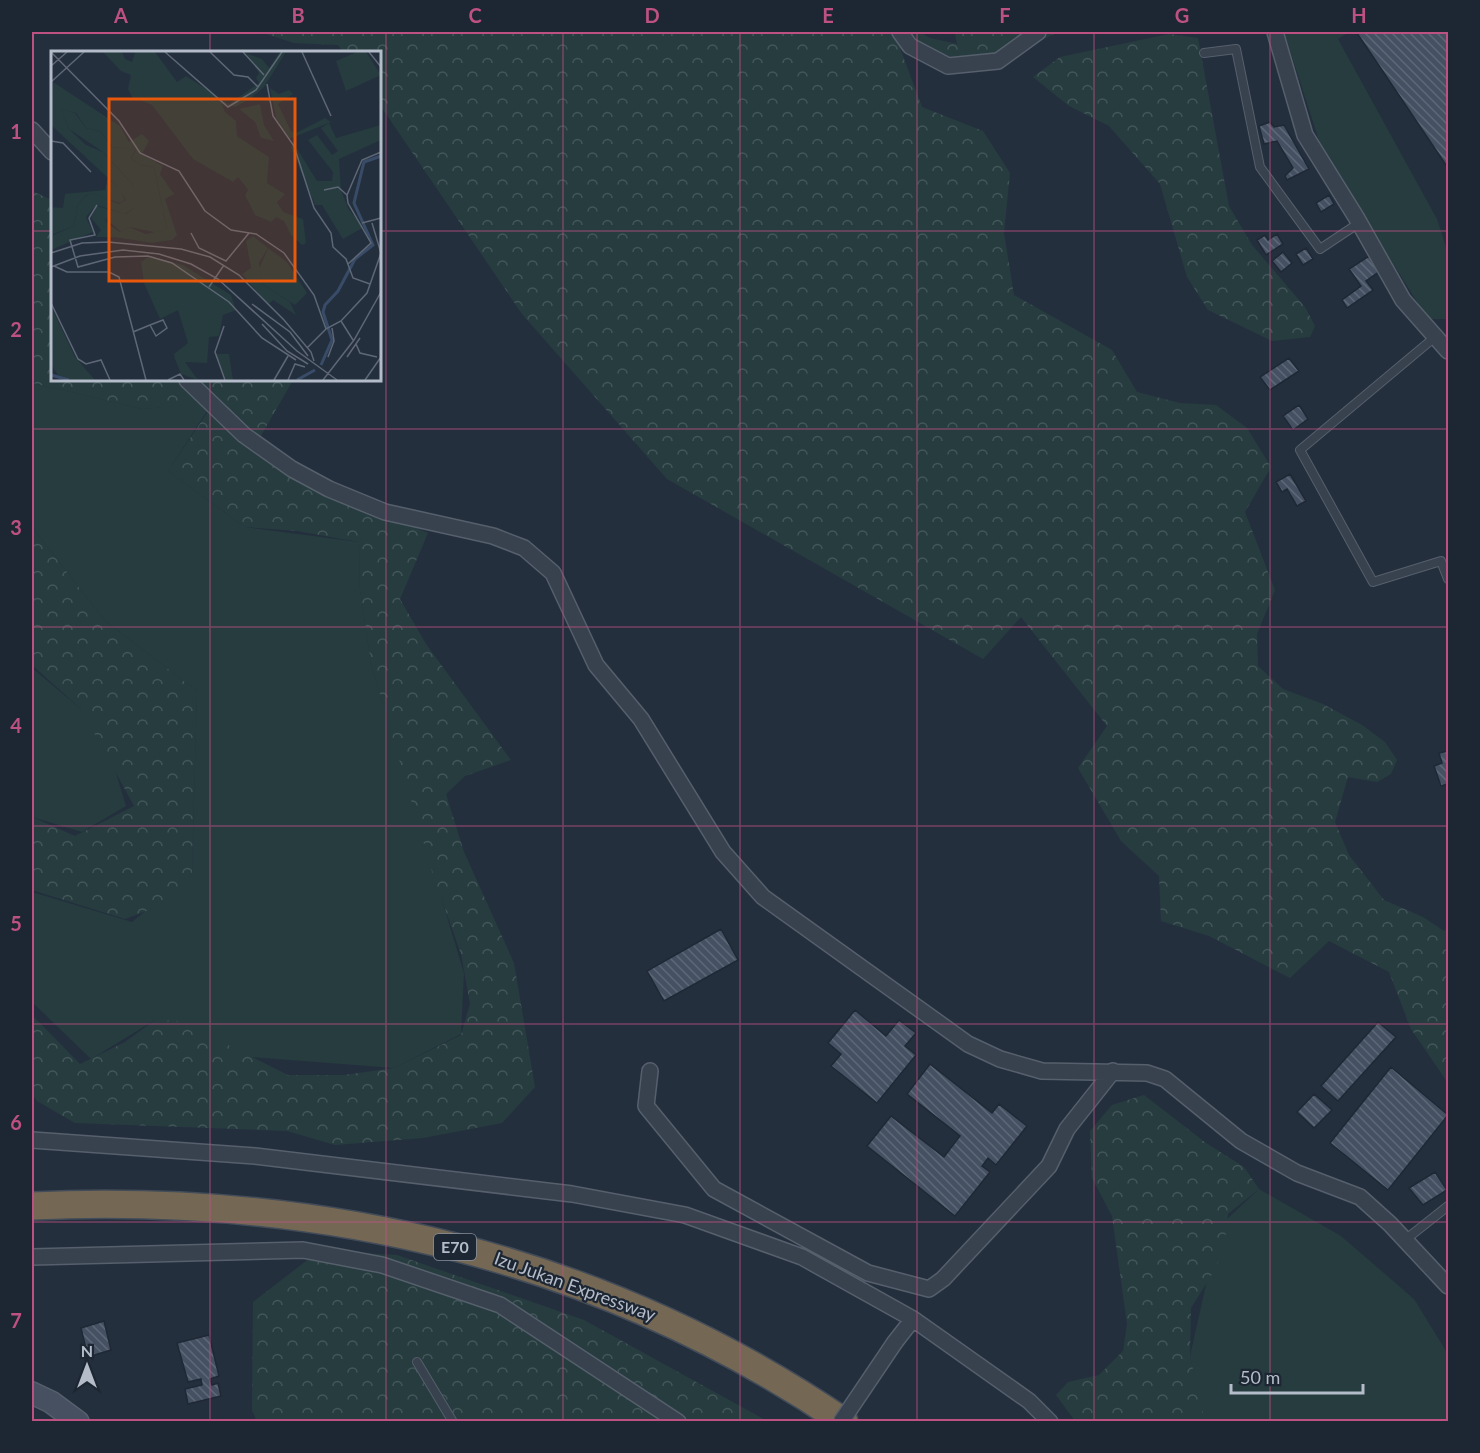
<svg xmlns="http://www.w3.org/2000/svg" width="1480" height="1453" font-family="Lato,sans-serif">
	<style>
		.green { fill: #263c3f }
		.forest { fill: url(#forest-crowns) }
		.building { fill: url(#building-back-hatch); stroke: #1f2835; stroke-width: 1.5 }
		.lines { fill: none; stroke-linecap: round; stroke-linejoin: round }
		.lane-casing { stroke: #565f6c; stroke-width: 10 }
		.street-casing { stroke: #565f6c; stroke-width: 18 }
		.secondary-casing { stroke: #565f6c; stroke-width: 24 }
		.highway-casing { stroke: #434c59; stroke-width: 30 }
		.lane { stroke: #38414e; stroke-width: 8 }
		.street { stroke: #38414e; stroke-width: 15 }
		.secondary { stroke: #465061; stroke-width: 21 }
		.highway { stroke: #746855; stroke-width: 27 }
		.street-bridge-casing { stroke: #565f6c; stroke-width: 18; stroke-linecap: butt }
		.street-bridge { stroke: #38414e; stroke-width: 15 }
		.grid { fill: none; stroke: #bd5182; stroke-width: 1.5; stroke-opacity: 0.55 }
		.labels { text-anchor: middle; stroke-width: 4.5; stroke-linejoin: round; paint-order: stroke }
		.shield { fill: #1d2633; stroke: #878f9c; stroke-width: 1.5 }
		.shield-label { font-size: 16px; font-weight: bold; fill: #b4bcc9 }
		.street-label { font-size: 18px; fill: #b4bcc9; stroke: #1d2633 }
		.inset-river { fill: none; stroke: #394c67; stroke-width: 3 }
		.inset-road { fill: none; stroke: #5e6776; stroke-width: 1.5 }
		.view { fill: #e8590c; fill-opacity: 0.15; stroke: #e8590c; stroke-width: 3 }
		.inset-edge { fill: none; stroke: #b4bcc9; stroke-width: 3 }
		.neatline { fill: none; stroke: #bd5182; stroke-width: 2 }
		.grid-label { font-size: 20px; text-anchor: middle; font-weight: bold; fill: #bd5182 }
	</style>
	<defs>
		<pattern id="forest-crowns" width="20" height="18" patternUnits="userSpaceOnUse" patternTransform="scale(1.5)"><rect width="20" height="18" fill="#263c3f"/><path d="M2 6a3 3 0 1 1 6 0M12 15a3 3 0 1 1 6 0" fill="none" stroke="#435659"/></pattern>
		<pattern id="building-back-hatch" width="6" height="6" patternUnits="userSpaceOnUse" patternTransform="scale(1.5)"><rect width="6" height="6" fill="#455162"/><path d="M-1 5l2 2M0 0l6 6M5-1l2 2" fill="none" stroke="#5d6877"/></pattern>
	</defs>
	<rect width="100%" height="100%" fill="#242f3e"/>
	<path class="green" d="M1284,32H1349L1338,39L1437,219L1448,253V319H1428L1323,153Z
		M32,383L143,409L213,402L168,471L245,527L359,542L360,589L371,664L464,973L461,1034L394,1068L252,1057L155,1020L91,1059L32,1002V892L132,922L192,873L197,691L105,621L32,527Z
		M32,668L81,709L109,750L126,806L82,832L32,817Z
		M1259,1189L1341,1236L1414,1299L1448,1354V1421H1204L1190,1356L1207,1280L1227,1219Z"/>
	<path class="forest" d="M260,32H894L922,107L983,131L1010,173L1004,233L1014,295L1112,350L1137,392L1180,403L1216,405L1247,428L1271,467L1245,512L1275,590L1257,634L1258,666L1283,689L1323,704L1362,725L1385,742L1397,760L1391,774L1377,782L1348,777L1335,822L1349,855L1384,900L1423,917L1444,931L1448,928V1083L1411,1029L1389,972L1329,941L1290,978L1209,936L1161,921L1159,876L1121,841L1078,768L1107,726L1021,617L983,659L667,479L522,314L380,105V52H343L338,45L294,43Z
		M898,32H920L930,38L957,44L955,33L1058,32L1001,61L950,68Z
		M1169,34L1198,38L1229,206L1252,245L1305,307L1315,326L1310,337L1272,341L1208,310L1187,277L1160,184L1109,126L1069,106L1033,77L1060,57Z
		M32,191L52,200V380H293L258,441L213,403L143,409L32,383Z
		M213,404L320,484L428,533L400,599L426,644L511,760L465,776L446,794L464,852L514,963L535,1087L502,1123L423,1138L335,1145L287,1131L75,1123L37,1101L32,1094V1015L80,1064L125,1042L155,1020L180,1021L288,1075H344L394,1068L461,1035L470,1004L461,954L433,875L371,664L360,589L359,542L297,531L245,527L168,471Z
		M32,527L105,621L197,691L192,873L163,905L125,919L32,890V817L75,836L134,806L81,709L32,665Z
		M1144,1095L1206,1143L1244,1167L1259,1189L1228,1214L1225,1241L1216,1268L1191,1308L1190,1356L1205,1421H1075L1056,1395L1068,1382L1099,1375L1123,1351L1127,1324L1112,1216L1092,1178L1090,1131L1112,1105Z
		M319,1251L397,1255L584,1320L767,1421L257,1422L252,1410L253,1302Z"/>
	<path class="building" d="M1359,32H1448V168L1357,33Z
		M1270,122L1274,127L1284,125L1309,169L1287,180L1285,176L1293,168L1277,141L1264,144L1259,126Z
		M1329,195L1334,204L1321,212L1316,203Z
		M1277,234L1283,244L1266,255L1257,240L1265,235L1268,240Z
		M1306,248L1313,259L1303,265L1296,254Z
		M1283,252L1292,263L1281,272L1272,261Z
		M1369,256L1380,271L1366,281L1373,290L1347,308L1342,300L1361,286L1349,269Z
		M1289,358L1299,371L1270,390L1260,377Z
		M1299,405L1308,419L1293,430L1283,416Z
		M1290,474L1306,501L1297,506L1287,489L1282,492L1276,482Z
		M1448,751V784L1441,786L1434,766L1442,763L1439,753Z
		M721,929L738,960L664,1001L647,971Z
		M855,1010L886,1036L899,1020L916,1033L905,1046L916,1055L877,1103L831,1066L841,1054L828,1043Z
		M1378,1022L1396,1037L1338,1101L1321,1086Z
		M930,1064L992,1113L999,1104L1027,1126L996,1165L988,1158L982,1166L990,1172L955,1216L867,1146L891,1116L944,1157L960,1136L907,1094Z
		M1391,1067L1448,1115L1388,1190L1330,1143Z
		M1314,1094L1332,1110L1314,1128L1297,1112Z
		M1435,1172L1447,1190L1423,1205L1409,1188Z
		M104,1321L111,1350L88,1357L81,1328Z
		M209,1335L219,1376L210,1379L212,1385L218,1383L221,1396L188,1404L185,1389L202,1385L201,1379L188,1382L177,1343Z"/>
	<g class="lines">
		<defs>
			<path id="lane" d="M1204,53L1236,49L1260,167L1320,249L1359,223
				M1435,337L1300,450L1373,582L1441,561L1448,579
				M1405,1240L1448,1206
				M417,1362L453,1422"/>
			<path id="street" d="M900,32L910,46L948,66L998,61L1038,32
				M1275,32L1305,135L1356,217L1403,300L1448,351
				M32,130L52,152
				M187,380L244,435L292,469L329,489L385,512L493,536L524,548L553,573L596,665L641,719L723,852L763,897L968,1044L1000,1059L1042,1071L1147,1073L1165,1079L1241,1141L1297,1173L1360,1197L1390,1224L1448,1286
				M650,1071L646,1106L714,1189L868,1273L929,1289L943,1279L1049,1166L1067,1129L1113,1071
				M32,1140L255,1156L572,1194L685,1215L802,1257L913,1319L1029,1401L1050,1422
				M32,1257L303,1250L382,1265L500,1305L678,1422
				M895,1342L913,1319"/>
			<path id="secondary" d="M32,1393L51,1402L78,1422"/>
			<path id="highway" d="M32,1206C322,1193 602,1257 844,1422"/>
		</defs>
		<use href="#lane" class="lane-casing"/>
		<use href="#street" class="street-casing"/>
		<use href="#secondary" class="secondary-casing"/>
		<use href="#highway" class="highway-casing"/>
		<use href="#lane" class="lane"/>
		<use href="#street" class="street"/>
		<use href="#secondary" class="secondary"/>
		<use href="#highway" class="highway"/>
		<defs>
			<path id="street-bridge" d="M841,1422L895,1342"/>
		</defs>
		<use href="#street-bridge" class="street-bridge-casing"/>
		<use href="#street-bridge" class="street-bridge"/>
	</g>
	<path class="grid" d="M210,32V52M386,32V1422M563,32V1422M740,32V1422M917,32V1422M1094,32V1422M1270,32V1422M32,231H52M380,231H1448M210,380V1422M32,429H1448M32,627H1448M32,826H1448M32,1024H1448M32,1222H1448"/>
	<g class="labels">
		<rect class="shield" x="434" y="1234" width="42" height="26" rx="4.5"/>
		<g class="shield-label">
			<text x="455" y="1253">E70</text>
		</g>
		<g class="street-label">
			<text transform="translate(575 1287) rotate(20)" y="6">Izu Jukan Expressway</text>
		</g>
	</g>
	<g transform="translate(51 51)">
		<rect width="330" height="330" fill="#242f3e"/>
		<path d="M306,1H315L330,24L295,40L285,10ZM219,37L228,43L238,39L242,43L227,53L240,80L245,82L274,67L280,71L238,88L225,67ZM9,57L24,62L35,77L49,80L61,96L85,98L80,107L89,114L103,116L116,178L108,182L78,176L70,181L54,167L63,186H45L50,179L40,167L46,155L75,163L83,157V135L52,101L18,78ZM57,127L69,137L74,149L69,152L39,143L34,145L27,154L23,175L0,184V156L12,157L14,143L54,139ZM217,197L236,211L256,242L244,254L211,233L208,218Z" fill="#263c3f"/>
		<path d="M52,1H71L74,8L81,11L84,1H104L126,31L135,25L178,53L208,32L205,27L208,22L195,2L211,8L218,17L229,1H235L213,36L199,48L184,56L171,53L174,61L185,70L186,85L218,106L216,132L234,143L226,151L232,161L252,168L255,192L251,194L240,184L233,170L225,166L220,171L204,164L194,144L197,139L187,126L182,131L142,108L101,54L81,46L77,38L80,24L70,20ZM2,31L69,75L78,91L91,83L98,90L91,103L112,115L109,123L123,143L114,148L126,184L121,189L101,192L63,186L52,169L69,181L78,176L95,183L116,178L103,116L89,114L80,107L85,99L61,96L49,80L35,77L25,62L10,58L18,78L35,94L52,101L83,135V157L74,163L45,154L35,166L42,181L0,199V185L23,175L27,154L33,146L41,142L68,153L75,149L68,137L0,74ZM209,53L213,74L223,90L210,87L204,71L188,58ZM278,72L285,87L330,74V89L288,108L290,139L298,159L313,176L292,188L271,154H264L240,97L242,91L266,130H281L282,121L257,89L266,84L281,104L287,100L270,77ZM202,185L217,197L208,212L211,233L239,251L245,264L222,249L217,254L191,223L200,217L195,190ZM98,205L132,214L180,244L185,259L172,264L168,285L158,286L156,312L134,311L147,329L130,323L124,308L123,303L137,292L127,259L109,268L93,232L90,211ZM0,255L24,306L44,329H20L7,324L1,315ZM165,303H178L182,329H175Z" fill="#263c3f"/>
		<path class="inset-river" d="M270,314L281,289L272,261L274,254L287,240L304,208L322,194L303,152L313,111L330,105M0,324L18,329M246,329L264,319"/>
		<path class="inset-road" d="M0,1L68,70L89,102L128,120L154,160L180,179L205,183L233,202L263,244L275,278L290,270L316,242L330,202L321,172M114,1L177,56L205,39L231,1M159,1L183,24L197,26L207,36M192,1L213,24M251,1L280,65M318,1L330,16M0,15L16,1M0,31L33,1M216,33L222,65L243,95L263,157L280,182L282,196L295,208L302,227L319,233M0,90L12,92L40,121M273,139L287,136L296,144M46,154L38,167L44,184L19,189L27,216L64,206L97,205L121,212L178,251L211,287L245,309M311,172L330,167M140,182L148,197L175,210L198,182M0,202L31,192L57,191L130,198L159,206L188,224L233,269L260,301L263,310M297,213L320,192L297,152L296,144L311,109L330,101M3,215L16,221H58L68,226L95,329M0,216L29,205L72,199L108,203L140,213L167,228L246,300L286,329M158,236L173,214M0,252L27,308L35,313L50,309L59,329M201,253L239,281L257,305M290,270L302,289M211,273L236,300L257,313M173,275L164,301L174,329M82,281L99,274L112,269L116,277L105,285L99,274M305,293L309,302L326,306M256,297L275,278M277,306L283,290L281,277M296,306L309,287M117,329L129,323L133,329M223,329L237,305M237,329L244,313L254,316M272,329L303,289L330,241M314,329L330,306"/>
		<path class="view" d="M58,48H244V230H58Z"/>
		<rect width="330" height="330" class="inset-edge"/>
	</g>
	<rect width="1480" height="1453" fill="none" stroke="#1d2633" stroke-width="66"/>
	<g transform="translate(87 1366)" stroke="#1d2633" stroke-width="4.5" paint-order="stroke">
	<path d="M0-4.5L10 22L0 15L-10 22Z" fill="#b4bcc9"/>
	<text y="-9" font-size="16" font-weight="bold" text-anchor="middle" fill="#b4bcc9">N</text>
	</g>
	<path d="M1231 1384v9h132v-9" fill="none" stroke="#b4bcc9" stroke-width="3"/>
	<text x="1240" y="1384" font-size="18" fill="#b4bcc9" stroke="#1d2633" stroke-width="4.5" paint-order="stroke">50 m</text>
	<rect x="33" y="33" width="1414" height="1387" class="neatline"/>
	<g class="grid-label">
		<text x="121" y="23">A</text>
		<text x="298" y="23">B</text>
		<text x="475" y="23">C</text>
		<text x="652" y="23">D</text>
		<text x="828" y="23">E</text>
		<text x="1005" y="23">F</text>
		<text x="1182" y="23">G</text>
		<text x="1359" y="23">H</text>
		<text x="16" y="139">1</text>
		<text x="16" y="337">2</text>
		<text x="16" y="535">3</text>
		<text x="16" y="733">4</text>
		<text x="16" y="931">5</text>
		<text x="16" y="1130">6</text>
		<text x="16" y="1328">7</text>
	</g>
</svg>
